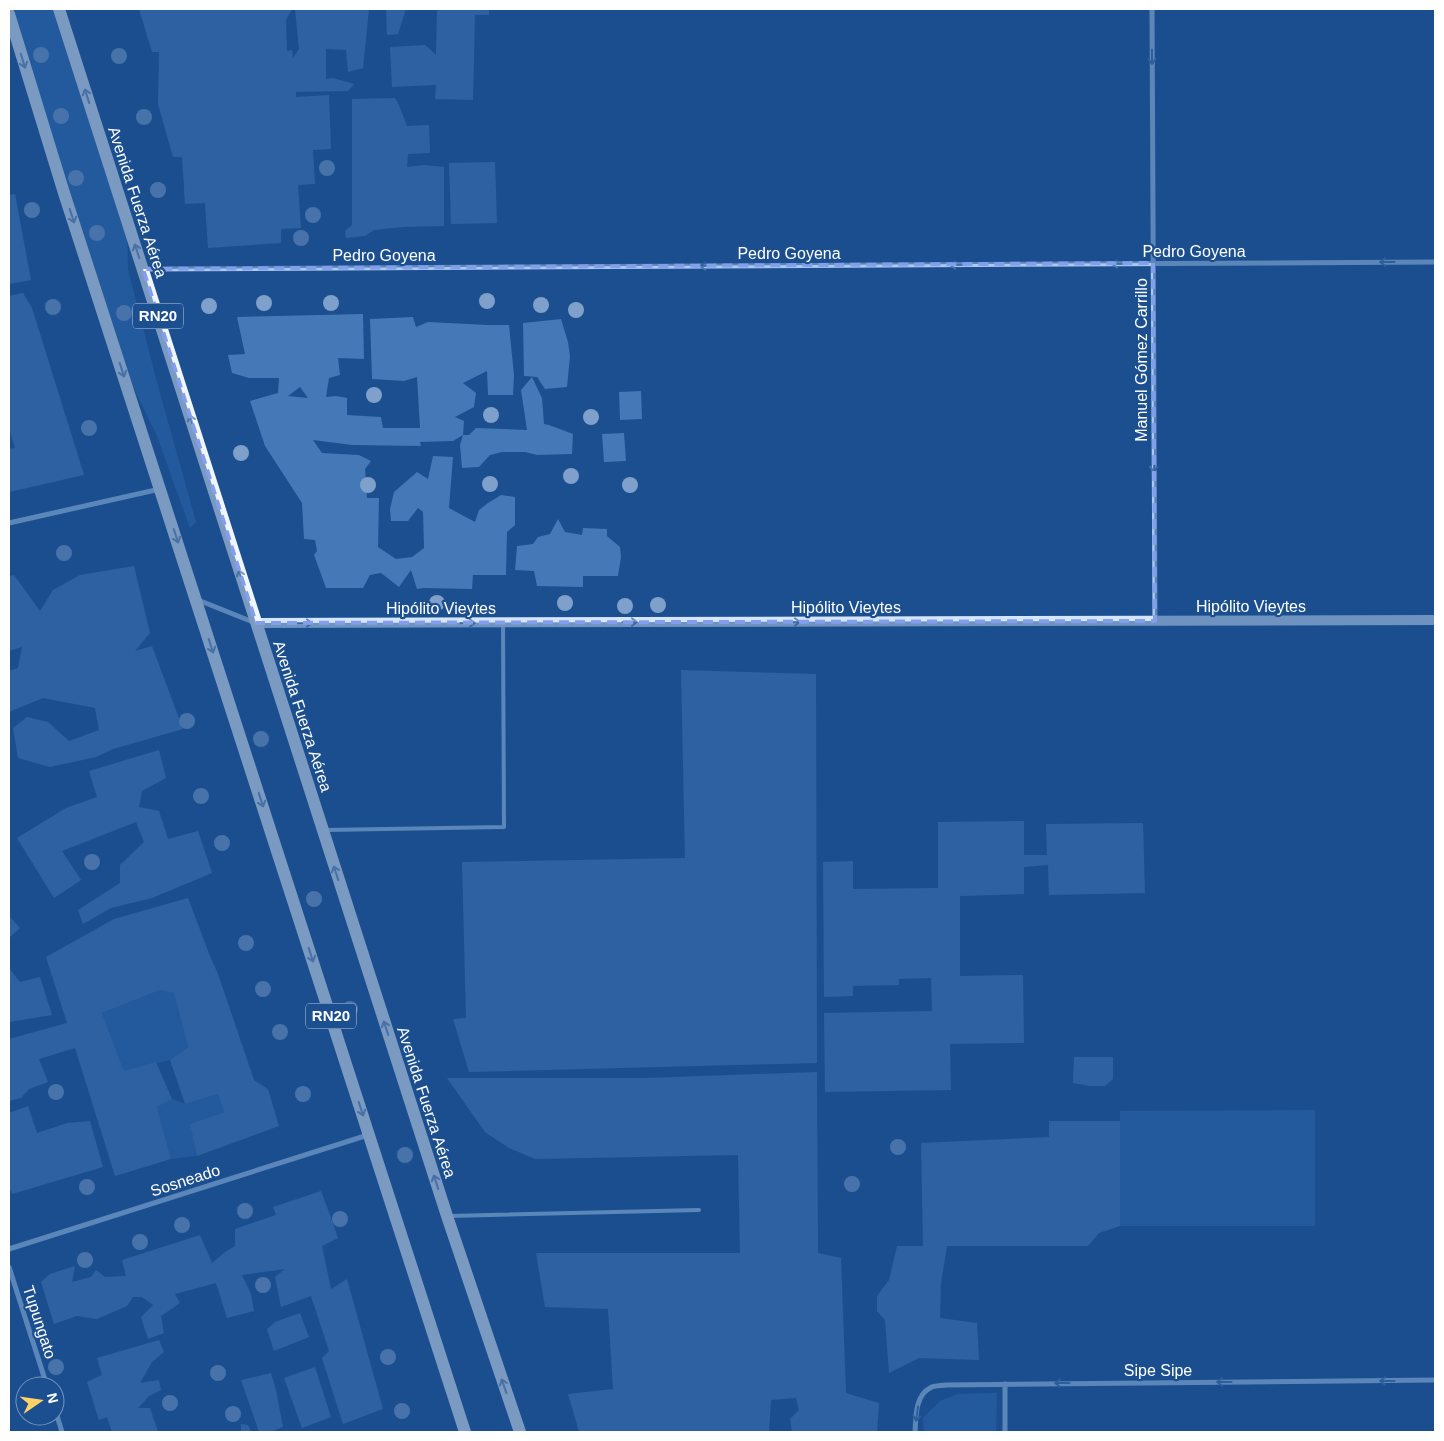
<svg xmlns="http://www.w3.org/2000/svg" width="1444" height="1441" font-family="Arial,sans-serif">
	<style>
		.green { fill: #2e69ad }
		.building { fill: #4478b7; fill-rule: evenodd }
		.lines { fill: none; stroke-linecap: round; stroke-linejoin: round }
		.lane { stroke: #a9c9ee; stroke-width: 4 }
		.street { stroke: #a9c9ee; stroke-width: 5 }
		.secondary { stroke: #d6e6fa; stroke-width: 10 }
		.primary { stroke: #f0f6ff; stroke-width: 12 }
		.tree { fill: #7ea0ca }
		.oneway { stroke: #4674ac }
		.oneway2 { stroke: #7b9ac1 }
		.oneway3 { stroke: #668bba }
		.marked { fill: none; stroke: #839eea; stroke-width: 4; stroke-dasharray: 10 6; stroke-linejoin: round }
		.labels { text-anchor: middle; stroke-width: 4.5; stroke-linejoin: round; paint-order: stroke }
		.shield { fill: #1b4f8f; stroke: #bbcadd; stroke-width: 1 }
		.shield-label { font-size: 15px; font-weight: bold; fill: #fff }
		.street-label { font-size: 16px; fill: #fff; stroke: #1b4f8f }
	</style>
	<rect width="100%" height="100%" fill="#1b4f8f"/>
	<path class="green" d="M9,9H59L127,221L128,270L158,386L196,522L190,528L157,436L137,395L106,322Z
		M160,990L174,993L188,1047L170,1060L124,1071L102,1013Z
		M218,1094L224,1112L190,1124L197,1156L171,1159L157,1107L172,1099L185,1104Z
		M1315,1110V1226H1120V1111Z
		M997,1393L996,1432H924L923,1418L940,1401L958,1394Z"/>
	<path class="building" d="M139,9H292L286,20L287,51L292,50L293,58L299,49L295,9H369L363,68L348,72L346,50L326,49V79L333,78L354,84L348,91L296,92V97L329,95L331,149L313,150L315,184L298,185L301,228L281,229V243L208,248L205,203L185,204L182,157H173L158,104L159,52H152Z
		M386,9H406L398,34L387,35Z
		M437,9H489V15H475L473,100L435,99L436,85L392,87L390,47L425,45L436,55Z
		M395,98L399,105L407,126L429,125L430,153L408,154L407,167L424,165L444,167V226L403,227L374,230L365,236L346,238L345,231L352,225V99Z
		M495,162L497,223L451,224L449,163Z
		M15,194L31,280L9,284V195Z
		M23,293L32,308L84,475L9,492V449L15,448L10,432L9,433V296Z
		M363,314L364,359L338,358L340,375L329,378L326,397L336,396L347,398V415L381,417L383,428H420L417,377L404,381L372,379L370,319L413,317L416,327L428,322L488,325H509L514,375L513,395H488L487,371L463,383L476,393L474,407L455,417L464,421L463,435L453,441L420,442L421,446L352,445L313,440L322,453L359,455L371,461L365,469L367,498H379L378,547L396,559L412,557L424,548L423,512L418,508L408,521H391L390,509L394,492L417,472L428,479L433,456L453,457L449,508L475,522L479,510L488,503L501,495L515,497V525L507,532L506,575H473L472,589L424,588L417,589L411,570L399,587L381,573L370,575L363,588H326L314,555L317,551L315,540L304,539L302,503L265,446L250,401L278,393L279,378H249L232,373L228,355L245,354L237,317ZM300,387L308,398L288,396Z
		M561,319L568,342L570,356L567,387L545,389L537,377L524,376L523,323Z
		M532,377L542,398L544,424L549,425L573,434L572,454L537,455L525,452H502L490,455L479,467L462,468L460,445L463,435H469L476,428L527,430L521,390Z
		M641,391L642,419L620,420L619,392Z
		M624,433L626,461L604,462L602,434Z
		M558,519L565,532L582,535L583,528L607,529V536L620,547L621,557L618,576H583V587L537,586L534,571L515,570L517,546L533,544L538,537L550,534Z
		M134,566L150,633L135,651L152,646L183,729L113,749L96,757L50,767L18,758L13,728L27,717L48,722L69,741L99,730L95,708L43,698L9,712V671L18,668L22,647L9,651V576L14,575L40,611L53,590L80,575Z
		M681,670L816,674L817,1063L469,1072L453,1019L466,1018L462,862L685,858Z
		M159,750L166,778L142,791L139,807L159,811L168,839L198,831L212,873L152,898L111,908L83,924L78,910L120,883V865L144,842L136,822L62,851L81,880L54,898L17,838L66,808L97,797L89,771Z
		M1024,821V855H1047L1046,824L1143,823L1145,893L1049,895L1048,865L1024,867V894L960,896V976L1023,975L1024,1043L950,1044L951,1090L825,1092L824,1013L932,1011L931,978L899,979V985L853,986V996L824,997L823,862L853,861V889L938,888V822Z
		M188,898L210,956L218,974L254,1080L268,1089L279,1126L197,1156L190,1124L224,1112L218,1094L185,1104L170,1060L188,1047L174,993L160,990L102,1013L124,1071L156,1062L172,1099L157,1107L171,1159L115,1176L75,1048L39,1059L48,1082L29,1089L21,1098L9,1101V1039L67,1023L46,957L114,919Z
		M9,916L20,928L9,938Z
		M9,968L20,982L40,977L52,1015L9,1022Z
		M1074,1057H1113V1079L1105,1086H1090L1073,1083Z
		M817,1072L818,1253L841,1258L846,1393L879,1403L877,1432H792L790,1419L799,1410L796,1398L771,1400L769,1432H579L568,1394L613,1389L608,1309L545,1307L536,1253H740L738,1155L535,1159L509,1148L485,1132L447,1078H645Z
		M28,1106L37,1133L67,1123L90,1121L103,1167L12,1194L9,1187V1113Z
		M1049,1121H1120V1226L1099,1233L1088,1246H947L941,1283L940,1318L977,1323L979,1360L919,1358L889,1373L885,1320L877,1311V1296L889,1280L897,1246H923L921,1143L1049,1137Z
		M321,1191L330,1215L338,1238L322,1246L331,1289L347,1279L383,1409L343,1424L322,1358L329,1351L311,1296L281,1307L275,1277L285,1269L242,1275L251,1294L254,1311L227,1318L216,1283L175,1294L180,1303L161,1316L164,1333L148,1339L141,1317L153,1305L142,1297H133L127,1306L97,1319L77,1316L54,1324L41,1282L50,1274L75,1266L72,1282L91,1277L96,1270L105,1277L126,1276L122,1260L200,1235L212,1263L225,1252L235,1246V1229L276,1215L273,1207Z
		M300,1313L309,1337L274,1351L267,1329L275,1322Z
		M159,1340L164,1352L152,1362L140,1383L159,1380L161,1390L149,1396L138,1408H150L158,1432H112L107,1417L99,1420L87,1382L102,1375L97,1358Z
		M315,1367L331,1417L302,1428L284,1378Z
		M271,1373L276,1390L283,1427L271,1432H259L241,1380Z
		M241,1424L248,1425L251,1432H241Z"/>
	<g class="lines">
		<path class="lane" d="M326,830L504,827L503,623
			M449,1216L699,1210"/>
		<path class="street" d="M1152,9L1155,621
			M143,269L1435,262
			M9,523L160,489
			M198,600L253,622
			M9,1249L368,1135
			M9,1267L47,1386
			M55,1409L62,1432
			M915,1432C916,1417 915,1396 930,1388C934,1385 942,1386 946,1385L1435,1380
			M1005,1432V1384"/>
		<path class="secondary" d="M256,623L1435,620"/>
		<path class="primary" d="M59,9L447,1216L520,1432
			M9,14L64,193L465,1432"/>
	</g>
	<g class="tree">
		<circle cx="41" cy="55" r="8"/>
		<circle cx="119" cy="56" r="8"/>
		<circle cx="61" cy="116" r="8"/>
		<circle cx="144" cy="117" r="8"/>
		<circle cx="327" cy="168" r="8"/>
		<circle cx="76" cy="178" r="8"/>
		<circle cx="158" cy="190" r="8"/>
		<circle cx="32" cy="210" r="8"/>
		<circle cx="313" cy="215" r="8"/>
		<circle cx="97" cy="233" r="8"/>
		<circle cx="301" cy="238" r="8"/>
		<circle cx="487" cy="301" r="8"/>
		<circle cx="264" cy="303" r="8"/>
		<circle cx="331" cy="303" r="8"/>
		<circle cx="541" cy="305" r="8"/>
		<circle cx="209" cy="306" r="8"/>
		<circle cx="53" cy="307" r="8"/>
		<circle cx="576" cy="310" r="8"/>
		<circle cx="124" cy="313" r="8"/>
		<circle cx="374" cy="395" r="8"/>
		<circle cx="491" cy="415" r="8"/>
		<circle cx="591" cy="417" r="8"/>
		<circle cx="89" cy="428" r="8"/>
		<circle cx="241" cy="453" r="8"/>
		<circle cx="571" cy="476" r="8"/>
		<circle cx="490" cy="484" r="8"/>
		<circle cx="368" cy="485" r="8"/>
		<circle cx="630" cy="485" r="8"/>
		<circle cx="64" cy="553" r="8"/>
		<circle cx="437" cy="603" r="8"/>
		<circle cx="565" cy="603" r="8"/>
		<circle cx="658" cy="605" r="8"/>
		<circle cx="625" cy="606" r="8"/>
		<circle cx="187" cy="721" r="8"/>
		<circle cx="261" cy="739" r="8"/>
		<circle cx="201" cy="796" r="8"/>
		<circle cx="222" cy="843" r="8"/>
		<circle cx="92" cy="862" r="8"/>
		<circle cx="314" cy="899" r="8"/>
		<circle cx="246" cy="943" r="8"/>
		<circle cx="263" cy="989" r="8"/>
		<circle cx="350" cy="1009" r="8"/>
		<circle cx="280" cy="1032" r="8"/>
		<circle cx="56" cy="1092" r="8"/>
		<circle cx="303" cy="1094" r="8"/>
		<circle cx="898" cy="1147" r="8"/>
		<circle cx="405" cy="1155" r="8"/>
		<circle cx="852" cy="1184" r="8"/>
		<circle cx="87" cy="1187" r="8"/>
		<circle cx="245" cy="1211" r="8"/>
		<circle cx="340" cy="1219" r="8"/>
		<circle cx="182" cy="1225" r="8"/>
		<circle cx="140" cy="1242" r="8"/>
		<circle cx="85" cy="1260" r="8"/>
		<circle cx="263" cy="1285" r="8"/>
		<circle cx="388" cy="1357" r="8"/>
		<circle cx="56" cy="1367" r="8"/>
		<circle cx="218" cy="1373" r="8"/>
		<circle cx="170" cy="1403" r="8"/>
		<circle cx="402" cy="1411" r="8"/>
		<circle cx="233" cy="1414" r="8"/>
	</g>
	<defs><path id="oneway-shaft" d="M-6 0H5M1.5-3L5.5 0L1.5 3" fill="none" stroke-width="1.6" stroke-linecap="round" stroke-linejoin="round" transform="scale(1.25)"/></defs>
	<g class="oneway">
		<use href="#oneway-shaft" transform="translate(1152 57) rotate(90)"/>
		<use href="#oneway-shaft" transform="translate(1387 262) rotate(180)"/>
		<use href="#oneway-shaft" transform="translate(1119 264) rotate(180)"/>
		<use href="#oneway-shaft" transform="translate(957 265) rotate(180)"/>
		<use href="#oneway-shaft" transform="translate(707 266) rotate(180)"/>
		<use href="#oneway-shaft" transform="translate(1154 465) rotate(90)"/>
		<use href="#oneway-shaft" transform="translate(1387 1381) rotate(180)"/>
		<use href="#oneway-shaft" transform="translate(1224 1382) rotate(180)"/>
		<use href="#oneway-shaft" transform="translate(1062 1383) rotate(180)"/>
		<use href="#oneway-shaft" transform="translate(917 1414) rotate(98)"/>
	</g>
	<g class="oneway2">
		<use href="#oneway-shaft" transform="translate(23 61) rotate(73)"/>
		<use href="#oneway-shaft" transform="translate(87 96) rotate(-108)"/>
		<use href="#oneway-shaft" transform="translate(72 216) rotate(72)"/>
		<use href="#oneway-shaft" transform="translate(137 251) rotate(-108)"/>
		<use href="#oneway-shaft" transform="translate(122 370) rotate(72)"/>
		<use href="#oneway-shaft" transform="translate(192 422) rotate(-108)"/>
		<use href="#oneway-shaft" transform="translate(176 536) rotate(72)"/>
		<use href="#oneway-shaft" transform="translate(241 577) rotate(-108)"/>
		<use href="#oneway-shaft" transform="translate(211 646) rotate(72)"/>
		<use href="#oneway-shaft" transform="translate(261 800) rotate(72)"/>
		<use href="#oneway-shaft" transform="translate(336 873) rotate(-108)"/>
		<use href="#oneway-shaft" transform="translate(311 955) rotate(72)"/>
		<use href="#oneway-shaft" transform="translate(386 1028) rotate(-108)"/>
		<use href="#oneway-shaft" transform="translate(361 1109) rotate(72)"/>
		<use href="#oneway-shaft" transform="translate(436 1182) rotate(-108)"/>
		<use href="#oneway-shaft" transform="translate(504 1386) rotate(-109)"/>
	</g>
	<g class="oneway3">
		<use href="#oneway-shaft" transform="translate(630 622)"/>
		<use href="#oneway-shaft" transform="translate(793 622)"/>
		<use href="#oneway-shaft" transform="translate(305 623)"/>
		<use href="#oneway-shaft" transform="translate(468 623)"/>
	</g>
	<path d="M0 0H1444V1441H0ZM1153,263L1155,621L256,623L143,269Z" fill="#1b4f8f" fill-opacity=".55" fill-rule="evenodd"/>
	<path class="marked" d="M1153,263L1155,621L256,623L143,269Z"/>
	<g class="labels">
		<g class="shield">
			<rect x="133" y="303.5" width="50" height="25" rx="4"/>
			<rect x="306" y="1003.5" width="50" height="25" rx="4"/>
		</g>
		<g class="shield-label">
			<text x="158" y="321">RN20</text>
			<text x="331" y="1021">RN20</text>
		</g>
		<g class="street-label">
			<text transform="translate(138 202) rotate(72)" y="6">Avenida Fuerza Aérea</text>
			<text x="1194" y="257">Pedro Goyena</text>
			<text x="789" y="259">Pedro Goyena</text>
			<text x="384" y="261">Pedro Goyena</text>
			<text transform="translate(1141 360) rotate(-90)" y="6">Manuel Gómez Carrillo</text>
			<text x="1251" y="612">Hipólito Vieytes</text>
			<text x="846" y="613">Hipólito Vieytes</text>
			<text x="441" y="614">Hipólito Vieytes</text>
			<text transform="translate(303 716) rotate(72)" y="6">Avenida Fuerza Aérea</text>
			<text transform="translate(427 1102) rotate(72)" y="6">Avenida Fuerza Aérea</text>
			<text transform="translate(185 1180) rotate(-18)" y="6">Sosneado</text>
			<text transform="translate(40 1322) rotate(72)" y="6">Tupungato</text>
			<text x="1158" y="1376">Sipe Sipe</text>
		</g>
	</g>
	<rect width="1444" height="1441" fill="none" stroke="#ffffff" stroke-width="20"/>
	<g transform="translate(40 1401) rotate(77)"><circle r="24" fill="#1b4f8f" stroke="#7695bc"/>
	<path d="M0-4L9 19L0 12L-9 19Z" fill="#ffd166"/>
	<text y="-8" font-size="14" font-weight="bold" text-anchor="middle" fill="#ffffff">N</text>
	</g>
</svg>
